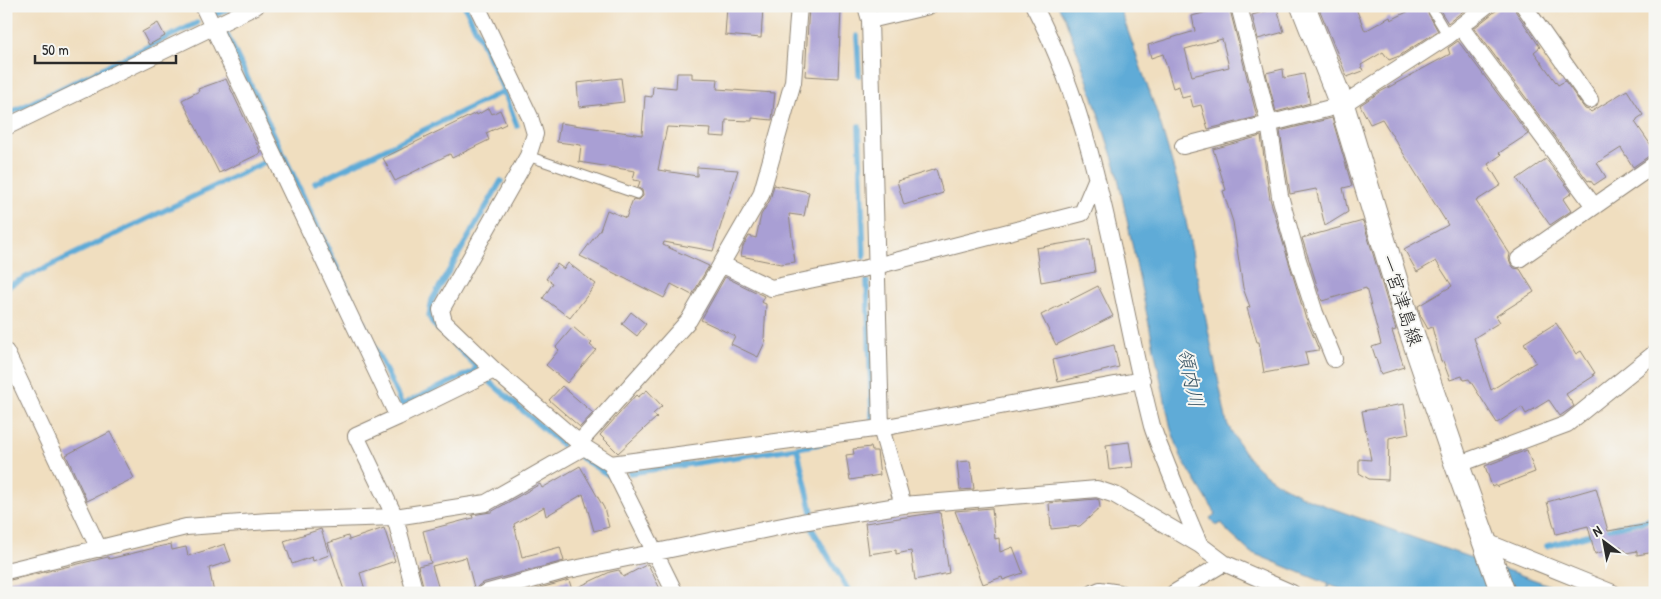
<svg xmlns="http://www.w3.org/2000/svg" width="1661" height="599" font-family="'Patrick Hand','Klee One',sans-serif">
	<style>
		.water { fill: #5eabd7; stroke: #446b81 }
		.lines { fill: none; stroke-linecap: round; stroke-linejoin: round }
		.stream { stroke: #5eabd7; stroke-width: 5.5 }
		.building { fill: #a99fd4; fill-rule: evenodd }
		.lane-casing { stroke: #8e8475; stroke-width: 11 }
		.street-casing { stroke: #8e8475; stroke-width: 18 }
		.secondary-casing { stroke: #8e8475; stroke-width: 26 }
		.lane { stroke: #fff; stroke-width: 9 }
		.street { stroke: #fff; stroke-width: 16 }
		.secondary { stroke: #fff; stroke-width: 24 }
		.labels { text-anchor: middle; stroke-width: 4; stroke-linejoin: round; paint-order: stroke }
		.street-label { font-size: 19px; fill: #2b2b2b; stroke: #f6f6f2 }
		.water-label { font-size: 20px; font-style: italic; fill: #3d5867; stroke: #f6f6f2 }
	</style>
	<rect width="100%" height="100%" fill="#f6f6f2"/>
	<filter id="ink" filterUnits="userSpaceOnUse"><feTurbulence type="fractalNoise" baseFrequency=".02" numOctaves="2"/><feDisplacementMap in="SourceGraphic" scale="10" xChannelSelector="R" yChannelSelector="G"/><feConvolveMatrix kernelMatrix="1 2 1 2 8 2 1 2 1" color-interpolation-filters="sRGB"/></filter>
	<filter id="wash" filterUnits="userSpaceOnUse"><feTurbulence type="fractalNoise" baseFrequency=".0096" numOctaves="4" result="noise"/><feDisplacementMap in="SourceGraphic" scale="20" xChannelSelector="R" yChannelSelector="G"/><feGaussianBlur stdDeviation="1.12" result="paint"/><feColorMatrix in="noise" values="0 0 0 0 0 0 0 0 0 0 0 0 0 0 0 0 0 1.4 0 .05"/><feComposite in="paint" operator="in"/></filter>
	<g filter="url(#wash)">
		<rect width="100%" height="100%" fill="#f0debf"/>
		<path class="water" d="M1058,6H1119L1158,116L1179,187L1227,423C1237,442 1248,461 1265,474C1293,496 1329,507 1362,519C1431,545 1501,567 1571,593H1350L1330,585L1327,593H1325L1328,584L1250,552L1228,532L1222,523L1216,526L1210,518L1216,514L1182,459L1171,429L1116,168L1084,70L1065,18Z"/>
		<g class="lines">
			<path class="stream" d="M213,6L217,14L233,6
				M465,6L504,91L517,126
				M226,33L402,405L472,372L477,367L433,324L429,316L432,300L501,181
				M857,36L859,75
				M6,115L197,23
				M859,126L864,257
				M315,183L504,91
				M867,282L872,418
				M6,287L269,160
				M490,382L562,445
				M797,448L825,443
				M581,458L610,476
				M630,473L797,448L812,512
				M812,529L850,593
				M1547,546L1629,524L1645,521L1655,517"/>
		</g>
		<g id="blocks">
			<path class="building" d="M727,6L763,8L761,38L725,35Z
				M809,6H822V9L841,10L838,78L805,76Z
				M1229,6L1257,117L1208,129L1201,105L1193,107L1190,96L1182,98L1179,86L1173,88L1163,54L1151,58L1148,45L1195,31L1192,16ZM1222,39L1229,67L1192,76L1185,49Z
				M1318,6H1355L1365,31L1390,17L1391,20L1419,6H1424L1438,31L1399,56L1389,60L1383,52L1361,65L1363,71L1347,77Z
				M1439,6H1464L1466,9L1448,23L1438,7Z
				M1502,6H1514L1516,12L1540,47L1534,52L1558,85L1565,81L1585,109L1589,110L1591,112L1627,90L1643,115L1637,119V120L1635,122L1655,151V154L1649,156L1633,167L1621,148L1597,163L1606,177L1594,185L1590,180L1588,181L1474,28Z
				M1277,8L1284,32L1258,39L1252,15Z
				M158,23L165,36L149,45L142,32Z
				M1458,41L1528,134L1499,153L1501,155L1488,164L1501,185L1476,201L1510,254L1509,259L1511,264L1514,268L1520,269L1534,292L1496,316L1500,322L1474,338L1491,390L1536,362L1524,343L1556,323L1576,354L1581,351L1595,373L1593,374L1594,376L1566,394L1574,406L1560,416L1549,400L1526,414L1522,407L1497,423L1469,379L1464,380L1462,376L1450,380L1443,361L1441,362L1432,327L1428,329L1420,315L1418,306L1452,286L1436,261L1417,272L1404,249L1448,225L1382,119L1370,124L1360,105L1380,92L1450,54L1448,48Z
				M1283,69L1284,78L1304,74L1310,103L1276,112L1266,73Z
				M677,73H692V78L718,79L717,89L775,93L772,120L752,118V121L726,120L725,137L710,136L711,129L667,127L658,170L697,176V167L738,170L713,251L664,242L663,245L709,266L692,295L671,284L664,298L580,256L600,230L607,210L626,218L633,199L639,200L643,196L642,190L638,188L640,181L633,180L635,171L579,162L581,145L557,142L560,123L642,135L645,96L652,97L653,86L676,88Z
				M621,78L624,102L579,107L577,83Z
				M226,79L261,153L219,173L182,100L199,91L198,89Z
				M489,108L492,114L500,110L506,124L486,133L489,140L452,158L450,154L395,181L383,158L476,113L477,115Z
				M1332,118L1352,186L1343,188L1348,212L1325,226L1316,189L1290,194L1280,131Z
				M1261,136L1270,199L1305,316L1319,350L1305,352L1308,365L1264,373L1259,342H1257L1247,308L1250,307L1243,288L1233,222L1223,191L1226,190L1213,149Z
				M1546,159L1572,193L1563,199L1571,211L1550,225L1517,179Z
				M936,169L943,193L904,205L897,181Z
				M774,185L809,192L804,216L789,214L795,262L781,264L741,256L743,246L749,236L756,238L761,215L770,200Z
				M1363,221L1396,330L1392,331L1404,367L1381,374L1372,347L1381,344L1366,288L1322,301L1302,238Z
				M1090,239L1095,272L1041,282L1036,248Z
				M568,263L596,284L570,318L543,298L553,283L546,279L557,264L564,269Z
				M725,277L764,296L761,302L766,304L764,339L766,340L758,357L731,344L735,336L701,320Z
				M1098,286L1113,316L1056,345L1041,315Z
				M631,312L646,324L637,336L622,324Z
				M573,327L592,343L590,345L596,350L567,383L546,365L559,350L556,347Z
				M1114,345L1119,367L1058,382L1053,360Z
				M562,386L593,413L580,427L549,400Z
				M647,390L662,406L653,414L657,417L618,453L600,435L636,395L638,397Z
				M1404,404L1409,434L1389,438L1388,480L1369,479L1359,473V459L1371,460L1362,411Z
				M110,432L134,478L87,501L66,455Z
				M1129,442L1133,467L1109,470L1106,445Z
				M871,447L872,451H877L880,475L850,480L846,455L854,454L853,449Z
				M1527,450L1535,472L1496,487V485L1492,487L1485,466Z
				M970,461L974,489L960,490L957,462Z
				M580,466L604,508L609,527L594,531L583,494L546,516L544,507L514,524L522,557L560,547L564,561L482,583L478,586L475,591L466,557L432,566L440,593H425L418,566L431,563L423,531L473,518L472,515L491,512L540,484L542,488Z
				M1596,488L1608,531L1655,523V552L1637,555V551L1626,553L1625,550L1621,551V546L1595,554L1588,526L1556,534L1547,502Z
				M1096,499L1099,500L1100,508L1080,526L1051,529L1049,503Z
				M992,508L995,539L999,538L1000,552L1013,547L1023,573L1003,580L1002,577L983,584L955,511Z
				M940,512L949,573L915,580L911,551L896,554V550L869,554L865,523Z
				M384,528L395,561L360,573L366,593H345L328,543L348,536L349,540Z
				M321,529L329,555L313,561L312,557L292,564L284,541Z
				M171,544L172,550L186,547L188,556L225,544L231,561L209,568L214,593H6V581L108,557L109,559Z
				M648,564L662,593H523L569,580L572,590L610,572L619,570L623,577Z"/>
		</g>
	</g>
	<g filter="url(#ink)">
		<use href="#blocks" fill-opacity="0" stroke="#8e8475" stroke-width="1"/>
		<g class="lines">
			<defs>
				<path id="lane" d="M1430,6L1448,36
					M528,156L637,194"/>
				<path id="street" d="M203,6L398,417L494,370
					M477,6L530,117L535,134L528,156L441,310L444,322L494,370L584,447L611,464L675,593
					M866,6L870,20L881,428L903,505
					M1034,6C1102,136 1116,286 1152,426C1156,439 1162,452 1167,465C1178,492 1188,519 1200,545
					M1239,6L1269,123L1280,196L1297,257L1315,313L1334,359
					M1524,6L1590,100
					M870,20L929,6
					M1460,26L1594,206
					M6,127L256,6
					M1183,146L1342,105L1448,36L1486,6
					M1519,259L1655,164
					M721,264L771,288L876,266L1082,213L1096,180
					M6,352L99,549
					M398,417L356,436L395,517L415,593
					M579,443L689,320L761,195L793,82L799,6
					M611,464L881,428L1142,380
					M1457,465L1567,424L1655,353
					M1484,541L1613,593
					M6,571L186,527L269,521L395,517L486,503L584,447
					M485,593L564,571L802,522L903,505L1097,489L1115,495L1200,545L1224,563L1292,593
					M1093,593L1100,590L1120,593
					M1174,593L1224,563"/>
				<path id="secondary" d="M1303,6L1342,105L1408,322L1457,465L1503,593"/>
			</defs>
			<use href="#lane" class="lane-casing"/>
			<use href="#street" class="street-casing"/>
			<use href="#secondary" class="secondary-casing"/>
			<use href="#lane" class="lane"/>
			<use href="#street" class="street"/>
			<use href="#secondary" class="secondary"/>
		</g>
	</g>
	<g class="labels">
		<g class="street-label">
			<text transform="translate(1402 300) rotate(72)" y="7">一宮津島線</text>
		</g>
		<g class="water-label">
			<text transform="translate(1191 378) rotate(78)" y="7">領内川</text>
		</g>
	</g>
	<rect width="1661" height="599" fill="none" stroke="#f6f6f2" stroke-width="25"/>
	<g transform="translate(1604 542) rotate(328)" stroke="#f6f6f2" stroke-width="4" paint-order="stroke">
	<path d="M0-4L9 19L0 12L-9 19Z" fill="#2b2b2b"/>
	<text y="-8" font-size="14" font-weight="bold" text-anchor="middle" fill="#2b2b2b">N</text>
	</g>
	<path d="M35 55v8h141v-8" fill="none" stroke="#2b2b2b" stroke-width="2.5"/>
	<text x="42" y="55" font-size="15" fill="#2b2b2b" stroke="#f6f6f2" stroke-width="4" paint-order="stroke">50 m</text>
</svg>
